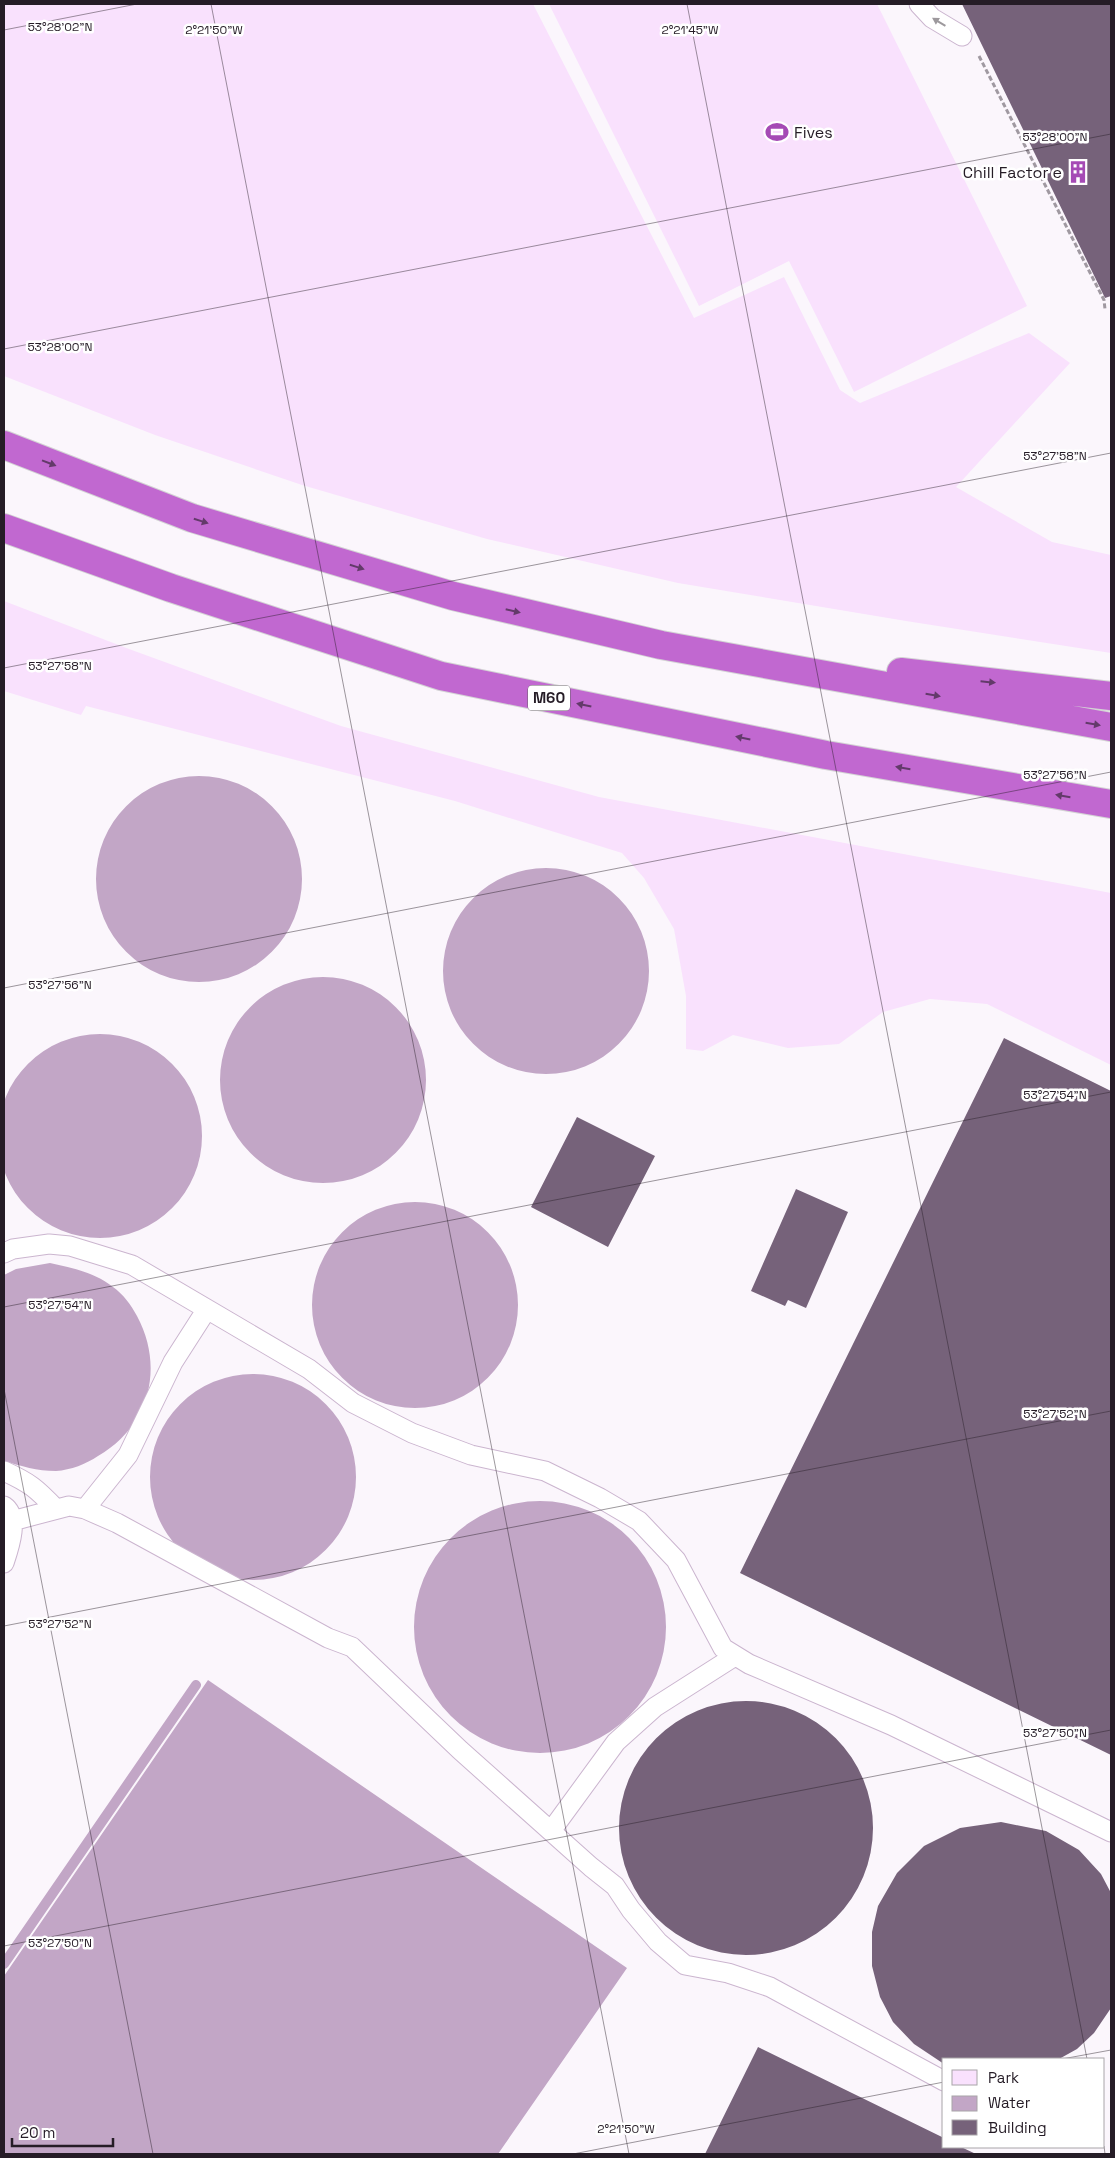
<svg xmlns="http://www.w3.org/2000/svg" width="1115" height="2158" font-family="'Space Grotesk',sans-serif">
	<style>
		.green { fill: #f9e1fd }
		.water { fill: #c2a6c6 }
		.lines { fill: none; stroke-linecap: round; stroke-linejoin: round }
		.stream { stroke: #c2a6c6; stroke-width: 10 }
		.building { fill: #76627a }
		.service-casing { stroke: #cbb5cf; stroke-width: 21 }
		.motorway-casing { stroke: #d3d2d4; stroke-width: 30 }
		.path { stroke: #a099a1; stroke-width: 3; stroke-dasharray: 5 2.5; stroke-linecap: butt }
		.service { stroke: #fff; stroke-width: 19 }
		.motorway { stroke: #c168d0; stroke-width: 28 }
		.oneway { fill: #9d999d }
		.oneway2 { fill: #633a6a }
		.ticks { fill: none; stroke: #251c26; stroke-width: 1; stroke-opacity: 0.45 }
		.labels { text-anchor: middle; stroke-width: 5; stroke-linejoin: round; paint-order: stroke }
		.shield { fill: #fff; stroke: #666067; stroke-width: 1 }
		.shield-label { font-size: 15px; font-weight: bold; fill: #251c26 }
		.poi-label { font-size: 16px; fill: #251c26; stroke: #fff; text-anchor: start }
		.ticks-label { font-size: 12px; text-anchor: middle; fill: #251c26; stroke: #fff; stroke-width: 5; stroke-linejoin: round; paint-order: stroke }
	</style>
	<rect width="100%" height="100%" fill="#fbf6fc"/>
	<path class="green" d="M4,4H533L694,318L784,277L840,390L860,403L1029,333L1070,363L956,487L1052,542L1111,555V653L906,621L678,583L487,539L302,485L155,435L4,376Z
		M549,4H877L1027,306L854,392L789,261L699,306Z
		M4,601L129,649L341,726L599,797L1111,893V1065L987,1004L930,999L883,1012L839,1044L788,1048L733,1035L703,1051L686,1049V996L674,929L644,878L622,853L455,801L86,706L81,715L4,691Z"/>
	<path class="water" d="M96 879a103 103 0 1 1 206 0a103 103 0 1 1-206 0Z
		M443 971a103 103 0 1 1 206 0a103 103 0 1 1-206 0Z
		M220 1080a103 103 0 1 1 206 0a103 103 0 1 1-206 0Z
		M-2 1136a102 102 0 1 1 204 0a102 102 0 1 1-204 0Z
		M312 1305a103 103 0 1 1 206 0a103 103 0 1 1-206 0Z
		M50,1263C72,1268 94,1272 113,1287C123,1294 131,1305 137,1316C165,1368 149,1427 98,1456C86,1464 71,1470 56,1471C37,1471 21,1466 4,1461V1275L16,1269Z
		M150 1477a103 103 0 1 1 206 0a103 103 0 1 1-206 0Z
		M414 1627a126 126 0 1 1 252 0a126 126 0 1 1-252 0Z
		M208,1680L627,1968L498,2154H4V1976Z"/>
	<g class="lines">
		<path class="stream" d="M4,1964L196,1685"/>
	</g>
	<path class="building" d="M962,4H1111V296L1105,298Z
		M1004,1038L1111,1091V1755L740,1573Z
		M577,1117L655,1156L608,1247L531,1207Z
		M796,1189L848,1212L806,1308L788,1300L785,1306L751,1291Z
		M619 1828a127 127 0 1 1 254 0a127 127 0 1 1-254 0Z
		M1001,1822L1046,1831L1079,1850L1101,1874L1111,1893V2008L1094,2033L1077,2049L1059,2059H944V2064L914,2044L893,2022L880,1997L872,1966V1932L878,1906L897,1873L924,1846L960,1828Z
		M758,2047L944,2138V2147H961L976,2154H705Z"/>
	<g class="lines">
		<defs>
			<path id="service" d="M919,4L932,18L962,36
				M4,1253L13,1249L49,1244L70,1246L132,1265L309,1369L353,1403L412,1433L471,1455L545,1471L600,1498L639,1521L676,1560L723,1648L749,1664L891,1725L1111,1832
				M4,1471C30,1483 36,1488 56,1509
				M4,1506C20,1517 9,1548 4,1563
				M85,1509L128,1455L173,1362L207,1309
				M12,1521L69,1506L85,1509L117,1523L328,1638L352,1647L460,1750L591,1867L615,1886L631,1910L658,1942L685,1965L728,1973L770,1987L944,2081
				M551,1831L616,1742L655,1707L735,1656"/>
			<path id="motorway" d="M4,445L192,518L453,596L661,645L1111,727
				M4,528L171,588L441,676L826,755L1111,804
				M901,672L1111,696"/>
		</defs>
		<use href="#service" class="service-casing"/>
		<use href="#motorway" class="motorway-casing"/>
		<path class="path" d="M979,56L1104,300L1105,309"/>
		<use href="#service" class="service"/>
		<use href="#motorway" class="motorway"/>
	</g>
	<defs><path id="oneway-solid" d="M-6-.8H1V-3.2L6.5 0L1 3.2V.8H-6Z" transform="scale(1.25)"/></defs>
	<use class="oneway" href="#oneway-solid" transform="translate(939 22) rotate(-149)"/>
	<g class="oneway2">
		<use href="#oneway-solid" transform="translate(49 463) rotate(21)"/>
		<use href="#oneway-solid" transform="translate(201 521) rotate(17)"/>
		<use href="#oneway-solid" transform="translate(357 567) rotate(17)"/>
		<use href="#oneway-solid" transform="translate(513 611) rotate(13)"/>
		<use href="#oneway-solid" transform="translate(988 682) rotate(6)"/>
		<use href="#oneway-solid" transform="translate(933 695) rotate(10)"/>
		<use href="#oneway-solid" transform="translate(584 705) rotate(-168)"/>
		<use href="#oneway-solid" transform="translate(1093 724) rotate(10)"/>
		<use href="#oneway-solid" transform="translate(743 738) rotate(-168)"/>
		<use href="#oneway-solid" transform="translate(903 768) rotate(-170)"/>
		<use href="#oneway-solid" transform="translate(1063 796) rotate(-170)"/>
	</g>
	<path class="ticks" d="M211,4L629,2154M687,4L1087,2059M4,30L137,4M4,349L1111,134M4,668L1111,453M4,988L1111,772M4,1307L1111,1092M4,1389L153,2154M4,1626L1111,1411M4,1946L1111,1730M1062,2059L1111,2050M1104,2146L1105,2154M573,2154L944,2082"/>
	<defs>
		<symbol id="stadium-bare" viewBox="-9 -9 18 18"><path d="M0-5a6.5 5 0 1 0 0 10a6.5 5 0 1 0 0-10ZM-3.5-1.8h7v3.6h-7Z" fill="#a54ab5" stroke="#fff" stroke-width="2.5" paint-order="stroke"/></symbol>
		<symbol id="building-bare" viewBox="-9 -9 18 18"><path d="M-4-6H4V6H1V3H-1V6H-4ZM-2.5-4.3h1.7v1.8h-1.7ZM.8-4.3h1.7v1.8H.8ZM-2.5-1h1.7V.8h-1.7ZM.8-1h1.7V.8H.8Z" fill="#a54ab5" stroke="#fff" stroke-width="2.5" paint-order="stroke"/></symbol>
	</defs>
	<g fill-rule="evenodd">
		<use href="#stadium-bare" x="761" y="116" width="32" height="32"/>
		<use href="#building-bare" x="1062" y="156" width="32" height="32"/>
	</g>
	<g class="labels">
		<rect class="shield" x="528" y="685.5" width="42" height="25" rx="4"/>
		<g class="shield-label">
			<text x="549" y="703">M60</text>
		</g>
		<g class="poi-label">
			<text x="794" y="138">Fives</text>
			<text x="1062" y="178" text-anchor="end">Chill Factor e</text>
		</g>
	</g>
	<g class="ticks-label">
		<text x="60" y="31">53°28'02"N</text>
		<text x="214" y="34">2°21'50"W</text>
		<text x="690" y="34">2°21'45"W</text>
		<text x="1055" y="141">53°28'00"N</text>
		<text x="60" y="351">53°28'00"N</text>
		<text x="1055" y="460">53°27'58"N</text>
		<text x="60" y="670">53°27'58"N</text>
		<text x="1055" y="779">53°27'56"N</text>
		<text x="60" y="989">53°27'56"N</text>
		<text x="1055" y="1099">53°27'54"N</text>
		<text x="60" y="1309">53°27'54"N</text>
		<text x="1055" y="1418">53°27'52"N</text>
		<text x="60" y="1628">53°27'52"N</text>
		<text x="1055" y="1737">53°27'50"N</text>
		<text x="60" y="1947">53°27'50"N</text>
		<text x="626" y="2133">2°21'50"W</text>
	</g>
	<rect width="1115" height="2158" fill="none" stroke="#251c26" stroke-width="10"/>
	<rect x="942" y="2058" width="162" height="90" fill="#ffffff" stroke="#a8a4a8"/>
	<rect x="952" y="2070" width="25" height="15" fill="#f9e1fd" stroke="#a8a4a8"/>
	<text x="988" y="2083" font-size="15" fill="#251c26">Park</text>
	<rect x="952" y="2096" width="25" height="15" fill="#c2a6c6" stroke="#a8a4a8"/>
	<text x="988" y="2108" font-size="15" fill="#251c26">Water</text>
	<rect x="952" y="2120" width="25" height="15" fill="#76627a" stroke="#a8a4a8"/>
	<text x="988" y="2133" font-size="15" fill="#251c26">Building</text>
	<path d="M12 2138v8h101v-8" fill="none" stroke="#251c26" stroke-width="2.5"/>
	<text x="20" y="2138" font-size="15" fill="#251c26" stroke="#ffffff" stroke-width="4" paint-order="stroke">20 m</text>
</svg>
